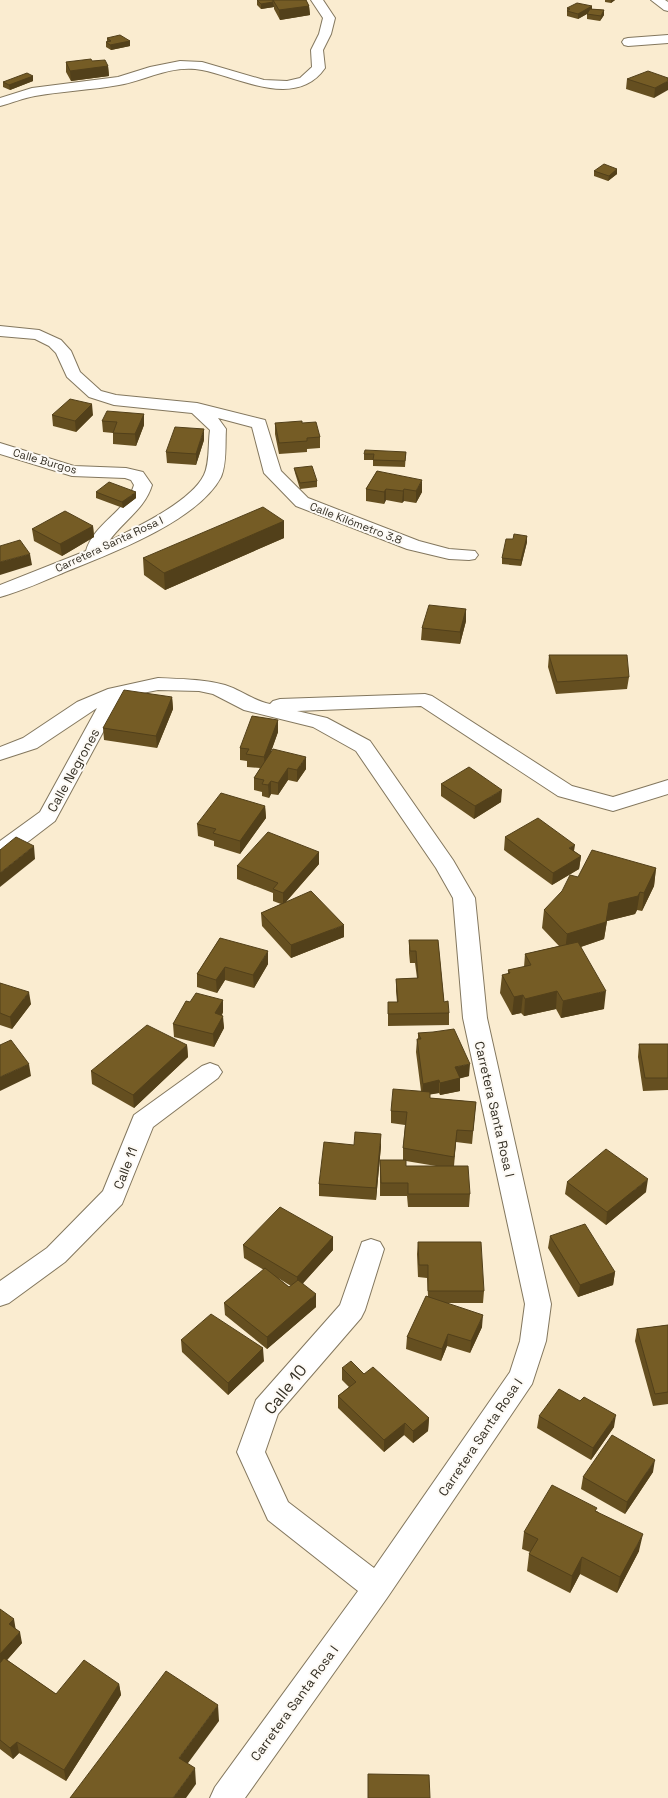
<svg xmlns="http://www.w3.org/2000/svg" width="668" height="1798" font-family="'Space Grotesk',sans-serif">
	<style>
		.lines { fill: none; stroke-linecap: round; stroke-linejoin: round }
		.minor-casing { stroke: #83775e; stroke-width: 2 }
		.minor { fill: #fff; fill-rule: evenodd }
		.wall { fill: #654f20; fill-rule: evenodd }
		.shaded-wall { fill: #52401a }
		.building { fill: #755c25; stroke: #52401a }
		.labels { text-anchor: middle; stroke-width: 4; stroke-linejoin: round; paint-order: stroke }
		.far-street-label { font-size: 11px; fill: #332e23; stroke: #fdfaf5 }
		.street-label { font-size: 13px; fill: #332e23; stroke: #fdfaf5 }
		.near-street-label { font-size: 16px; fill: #332e23; stroke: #fdfaf5 }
	</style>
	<rect width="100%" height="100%" fill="#faecd0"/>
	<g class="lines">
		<defs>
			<path id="minor" d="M311,0H323L335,18L331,34L323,50L325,68C296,110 239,77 202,70C172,64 147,80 119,85C91,90 63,91 35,96C23,98 12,103 0,106V98L32,88L118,77L150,67L180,61L202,62L264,80L287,81L300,78L312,67L311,50L319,34L323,18Z
				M651,0H665L668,2V11L664,10Z
				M668,35V43L628,46L624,45L622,42L624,39L628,38Z
				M0,326L39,330L61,340L71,351L80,372L101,391L116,395L197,403L265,420L281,471L308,498L419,541L449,549L475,551L478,555L475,559L469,560L449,559L407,549L296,506L264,473L252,427L218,418L226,429C225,443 227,464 221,477C198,521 110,554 65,572C44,581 22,591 0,597V585L86,551C94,523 126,512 134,485L131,480L125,478L72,476L0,454V443L74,466L126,468L143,472L152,485C145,509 123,521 109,541C135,528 191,502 204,475C210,463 208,443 210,430L192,413L114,405L89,397L67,377L56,353L49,346L35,339L0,336Z
				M158,678C181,679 203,679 225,685C241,690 254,701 270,704L273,701L280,699L425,694L432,696L572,786L613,797L668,780V794L613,811L558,796L421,706L297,711L327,718L370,741L453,860L475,898L487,1018L551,1304L546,1341L532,1384L387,1598L245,1798H210L215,1787L358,1591L268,1520L237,1452L256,1400L340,1305L362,1242L371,1239L380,1242L384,1249L365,1310L361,1318L278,1414L265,1452L288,1502L374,1568L510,1372L520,1341L525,1304L463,1018L453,898L436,868L356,751L313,727L244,710L213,694L199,691L158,690L122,697L55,821L8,857L0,859V841L40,812L97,708L37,748L0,760V747L23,738L77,702L108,689Z
				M210,1063L218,1066L222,1072L218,1078L153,1127L122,1204L65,1262L9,1303L0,1306V1281L47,1248L103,1191L134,1115L202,1066Z"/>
		</defs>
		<use href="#minor" class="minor-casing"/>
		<use href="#minor" class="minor"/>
	</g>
	<path class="wall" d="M257,0H306L309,6L310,15L280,20L274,9V7L261,9L257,5Z
		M604,0H615L611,3L605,2V0Z
		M592,6V9L604,10V15L600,21L587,19V14L578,19L567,16V8Z
		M107,38L130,41V46L111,50L106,47V42L107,41Z
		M92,61L108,66L109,76L71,81L66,72V62Z
		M33,76V81L10,90L3,87V82Z
		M668,78L654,98L626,89L627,79Z
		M617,169V174L608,181L594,176V171Z
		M144,414V425L136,446L113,444V433L103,432L102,421Z
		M52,415H93L76,432L53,426Z
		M275,423H302L320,437V448L307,449V452L279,454L275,434Z
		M204,440L196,465L167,463L166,452Z
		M406,452L405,467L373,466V460H364V454Z
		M294,468L317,481V487L300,489L295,473Z
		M377,471L422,492L416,503L404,501L402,503L386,500L384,504L366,501V489Z
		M96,492L136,498L123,508L96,498Z
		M284,521V538L165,590L144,575L143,558Z
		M93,526L94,537L62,556L34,541L32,529Z
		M527,536V542L521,566L502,564V558L513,539Z
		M466,609V621L460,644L421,640L422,628Z
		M549,655L629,677L627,689L556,694L548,667Z
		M172,697L173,709L157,748L104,740L103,728Z
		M278,720V732L271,751L306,769L297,782L288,780L278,795L271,794L269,798L262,796V792L254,790V778L260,768L247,767V761L240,760V748Z
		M441,784L501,802L474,819L441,796Z
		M265,806L266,818L240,854L214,846V841L198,836L197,824Z
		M505,837L574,851L581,856L579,869L552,885L504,850Z
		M319,852V864L286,902L344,937L291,958L262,926L261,913L281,904L273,901V893L237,879V866Z
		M656,868L654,886L642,911L637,910L635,914L607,921L604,939L581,947L604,1009L561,1018L556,1009L524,1016L521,1013L512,1015L500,993L502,975L508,974V970L524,967L525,954L559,946L542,928L544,910L578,877Z
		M220,938L268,964L254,988L225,980L217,993L197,987V974Z
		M409,940H438L444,1002L449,1013V1025L388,1026V1002H397L396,991V979L417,978L415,963H410L409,953Z
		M0,983L31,1004L12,1029L0,1025Z
		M223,1000V1012L222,1015L224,1028L214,1047L174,1037L173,1024L190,1002Z
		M418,1033L469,1076L460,1078V1091L440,1095L439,1093L430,1094V1098L476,1102L472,1144L456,1142L454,1166L470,1194L469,1207H408L407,1196H380V1160H403V1148L405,1125L391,1123V1111L421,1091L416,1052L417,1039H418ZM406,1161L436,1166H406Z
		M639,1044H668V1090L643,1091L638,1057Z
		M187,1045L188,1057L134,1108L92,1084L91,1071Z
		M354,1145L381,1146L376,1200L319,1196V1184Z
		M567,1182L646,1192L606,1225L565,1194Z
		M550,1236L615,1272L613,1285L578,1297L548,1248Z
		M333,1237V1250L303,1283L316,1307L267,1349L225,1315L224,1303L264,1270L244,1258L243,1245ZM278,1278L291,1286L289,1287Z
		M418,1242L484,1291L483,1303H447L482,1327L470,1353L447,1346L441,1361L406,1349L407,1337L428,1296L427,1278L418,1277L417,1254Z
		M668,1325V1404L653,1406L635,1341L637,1329Z
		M181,1340L264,1361L228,1395L182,1352Z
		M342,1368L364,1374L429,1418L428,1431L413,1443L404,1435L384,1452L338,1408V1396L349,1387L342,1380Z
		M539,1416L614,1427L591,1460L537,1428Z
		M653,1472L625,1514L581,1489L583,1477Z
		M597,1511L639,1551L617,1593L580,1574L570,1593L527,1571L529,1554L530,1552L522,1549L524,1532Z
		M0,1609L22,1643L7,1660L56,1694L119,1684L121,1695L66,1781L19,1753L13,1759L0,1749Z"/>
	<path class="shaded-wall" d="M611,0H615L611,3Z
		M273,2L274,7L261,9V4Z
		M309,6L310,15L280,20L279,10Z
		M592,6V11L578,19V14Z
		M604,10V15L600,21L601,16Z
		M130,41V46L111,50L110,45Z
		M108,66L109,76L71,81L70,71Z
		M33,76V81L10,90L9,85Z
		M668,81V90L654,98L655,88Z
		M617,169V174L608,181L609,176Z
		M92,404L93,415L76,432L75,421Z
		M144,414V425L136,446L135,434Z
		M204,429V440L196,465V454Z
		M422,480V492L416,503V491Z
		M386,489V500L384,504V492Z
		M404,489V501L402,503L403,491Z
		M136,492V498L123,508L122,502Z
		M284,521V538L165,590L164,573Z
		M93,526L94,537L62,556L60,544Z
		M527,536V542L521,566V560Z
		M30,554L32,565L0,575V562Z
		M466,609V621L460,644V632Z
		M172,697L173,709L157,748L156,736Z
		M278,720V732L265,769L264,757Z
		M306,757V769L297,782V770Z
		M288,768V780L278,795V783Z
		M271,781V794L269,798L268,785Z
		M502,790L501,802L474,819L475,806Z
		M265,806L266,818L240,854V841Z
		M575,845L573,857L569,848Z
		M34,846L35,859L0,887V873Z
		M319,852V864L283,905V893Z
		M581,856L579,869L552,885L553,873Z
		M656,868L654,886L642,911L644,893Z
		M640,892L637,910L635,914L607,921L604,939L565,952L567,934L609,903Z
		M344,925V937L291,958V945Z
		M268,951V964L254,988L253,975Z
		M225,967V980L217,993L216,980Z
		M557,991L556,1009L524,1016L525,999Z
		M606,991L604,1009L561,1018L563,1001Z
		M29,992L31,1004L12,1029L10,1017Z
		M523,995L521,1013L512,1015L514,997Z
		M223,1000V1012L216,1026L215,1013Z
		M223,1016L224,1028L214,1047L213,1034Z
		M187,1045L188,1057L134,1108L133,1095Z
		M29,1064L31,1076L0,1091V1077Z
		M470,1064L469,1076L458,1079L460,1078V1091L440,1095V1083L455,1067Z
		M439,1080V1093L422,1096L423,1084Z
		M457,1130L456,1142L453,1169L454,1157Z
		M381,1134V1146L376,1200V1188Z
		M648,1179L646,1192L606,1225L607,1212Z
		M333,1237V1250L297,1290V1277Z
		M615,1272L613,1285L578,1297L580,1285Z
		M316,1294V1307L267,1349V1337Z
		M483,1315L482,1327L470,1353L471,1341Z
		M448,1334L447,1346L441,1361L442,1349Z
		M263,1348L264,1361L228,1395V1383Z
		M616,1415L614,1427L591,1460L593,1448Z
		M429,1418L428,1431L413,1443V1431Z
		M405,1423L404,1435L384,1452V1440Z
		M655,1460L653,1472L625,1514L627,1502Z
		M643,1534L639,1551L617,1593L620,1577Z
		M582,1557L580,1574L570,1593L572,1576Z
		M14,1619L16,1631L9,1624Z
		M20,1632L22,1643L0,1668V1654Z
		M119,1684L121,1695L66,1781L64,1770Z
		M218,1705L219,1721L180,1774L179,1758Z
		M17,1742L19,1753L13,1759L10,1748Z
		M195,1768L196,1784L186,1798H173Z"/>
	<path class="building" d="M257,0H273V2L261,4Z
		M273,0H306L309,6L279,10Z
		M577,3L592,6L578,14L567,11L570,9L567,8Z
		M590,9L604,10L601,16L587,14Z
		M120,35L130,41L110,45L106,42L111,41L107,38Z
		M91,59L92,61L105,60L108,66L70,71L66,62Z
		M648,71L668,78V81L655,88L627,79Z
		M27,73L33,76L9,85L3,82Z
		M604,164L617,169L609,176L594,171Z
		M70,399L92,404L75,421L52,415Z
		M107,411L144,414L135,434L113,433L117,422L102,421Z
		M302,421V423L316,422L320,437L307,438V441L279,443L275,423Z
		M175,427L204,429L196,454L166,452Z
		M365,450L406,452L405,461L373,460L374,454H364Z
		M312,466L317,481L300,483L294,468Z
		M377,471L422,480L416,491L404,489L403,491L386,489L384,492L366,489Z
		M109,482L136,492L122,502L96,492Z
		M263,507L284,521L164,573L143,558Z
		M65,511L93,526L60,544L32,529Z
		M514,534L527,536L521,560L502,558L506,539H513Z
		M20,540L30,554L0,562V546Z
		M429,605L466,609L460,632L422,628Z
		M549,655H627L629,677L557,682Z
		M124,690L172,697L156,736L103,728Z
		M252,716L278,720L264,757L246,754L249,749L240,748Z
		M273,749L306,757L297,770L288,768L278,783L271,781L268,785L262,784L264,780L254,778Z
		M469,767L502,790L475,806L441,784Z
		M221,793L265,806L240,841L213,833L216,829L197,824Z
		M538,818L575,845L569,848L581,856L553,873L505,837Z
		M268,832L319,852L283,893L273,889L278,883L237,866Z
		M16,837L34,846L0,873V850Z
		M592,850L656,868L644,893L640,892L638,896L609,903L606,922L567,934L544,910L562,891L570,875L578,877Z
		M311,891L344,925L291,945L261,913Z
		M220,938L268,951L253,975L225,967L216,980L197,974Z
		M409,940H438L444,1002L448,1001L449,1013L388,1014V1002H398L396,979L418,978L416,951H410Z
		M578,942L606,991L563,1001L557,991L525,999L523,995L514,997L502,975L510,973L508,970L531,965L525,954Z
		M0,983L29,992L10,1017L0,1013Z
		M196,993L223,1000L215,1013L223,1016L213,1034L173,1024L186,1001L190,1002Z
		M147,1025L187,1045L133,1095L91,1071Z
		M454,1029L470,1064L455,1067L460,1078L440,1083L439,1080L423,1084L417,1039H421L418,1033L433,1032Z
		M11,1040L29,1064L0,1077V1045Z
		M639,1044H668V1078H645Z
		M393,1089L430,1092V1098L476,1102L473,1131L457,1130L454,1157L403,1148L407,1112L391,1111Z
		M355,1132L381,1134L376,1188L319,1184L324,1142L354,1145Z
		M606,1149L648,1179L607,1212L567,1182Z
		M380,1160H406V1166H468L470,1194H408V1183H381Z
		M280,1207L333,1237L297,1277L243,1245Z
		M585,1224L615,1272L580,1285L550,1236Z
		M418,1242H481L484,1291H428V1265H419Z
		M265,1268L289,1287L298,1280L316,1294L267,1337L224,1303Z
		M426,1296L483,1315L471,1341L448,1334L442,1349L407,1337Z
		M211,1314L263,1348L228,1383L181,1340Z
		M668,1325V1392L655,1394L637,1329Z
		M351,1361L364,1374L373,1367L429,1418L413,1431L405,1423L384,1440L338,1396L356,1382L342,1368Z
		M559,1389L580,1401L584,1397L616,1415L593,1448L539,1416Z
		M612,1435L655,1460L627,1502L583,1477Z
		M552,1485L597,1508L595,1511L643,1534L620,1577L582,1557L572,1576L529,1554L538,1539L524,1532Z
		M0,1609L14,1619L9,1624L20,1632L0,1654Z
		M4,1658L56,1694L84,1660L119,1684L64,1770L17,1742L10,1748L0,1740V1663Z
		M166,1671L218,1705L179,1758L195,1768L173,1798H70Z
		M368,1774L429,1775L430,1798H368Z"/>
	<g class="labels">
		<g class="far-street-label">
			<text transform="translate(45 461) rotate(16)" y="4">Calle Burgos</text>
			<text transform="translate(356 523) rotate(21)" y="4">Calle Kilómetro 3.8</text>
			<text transform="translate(109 544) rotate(-25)" y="4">Carretera Santa Rosa I</text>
		</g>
		<g class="street-label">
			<text transform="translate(73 770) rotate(-61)" y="5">Calle Negrones</text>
			<text transform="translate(495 1109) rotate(77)" y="5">Carretera Santa Rosa I</text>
			<text transform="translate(125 1168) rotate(-69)" y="5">Calle 11</text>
			<text transform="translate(480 1437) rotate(-56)" y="5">Carretera Santa Rosa I</text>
			<text transform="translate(294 1703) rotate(-54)" y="5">Carretera Santa Rosa I</text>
		</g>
		<g class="near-street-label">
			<text transform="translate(285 1389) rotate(-52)" y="6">Calle 10</text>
		</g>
	</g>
</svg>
